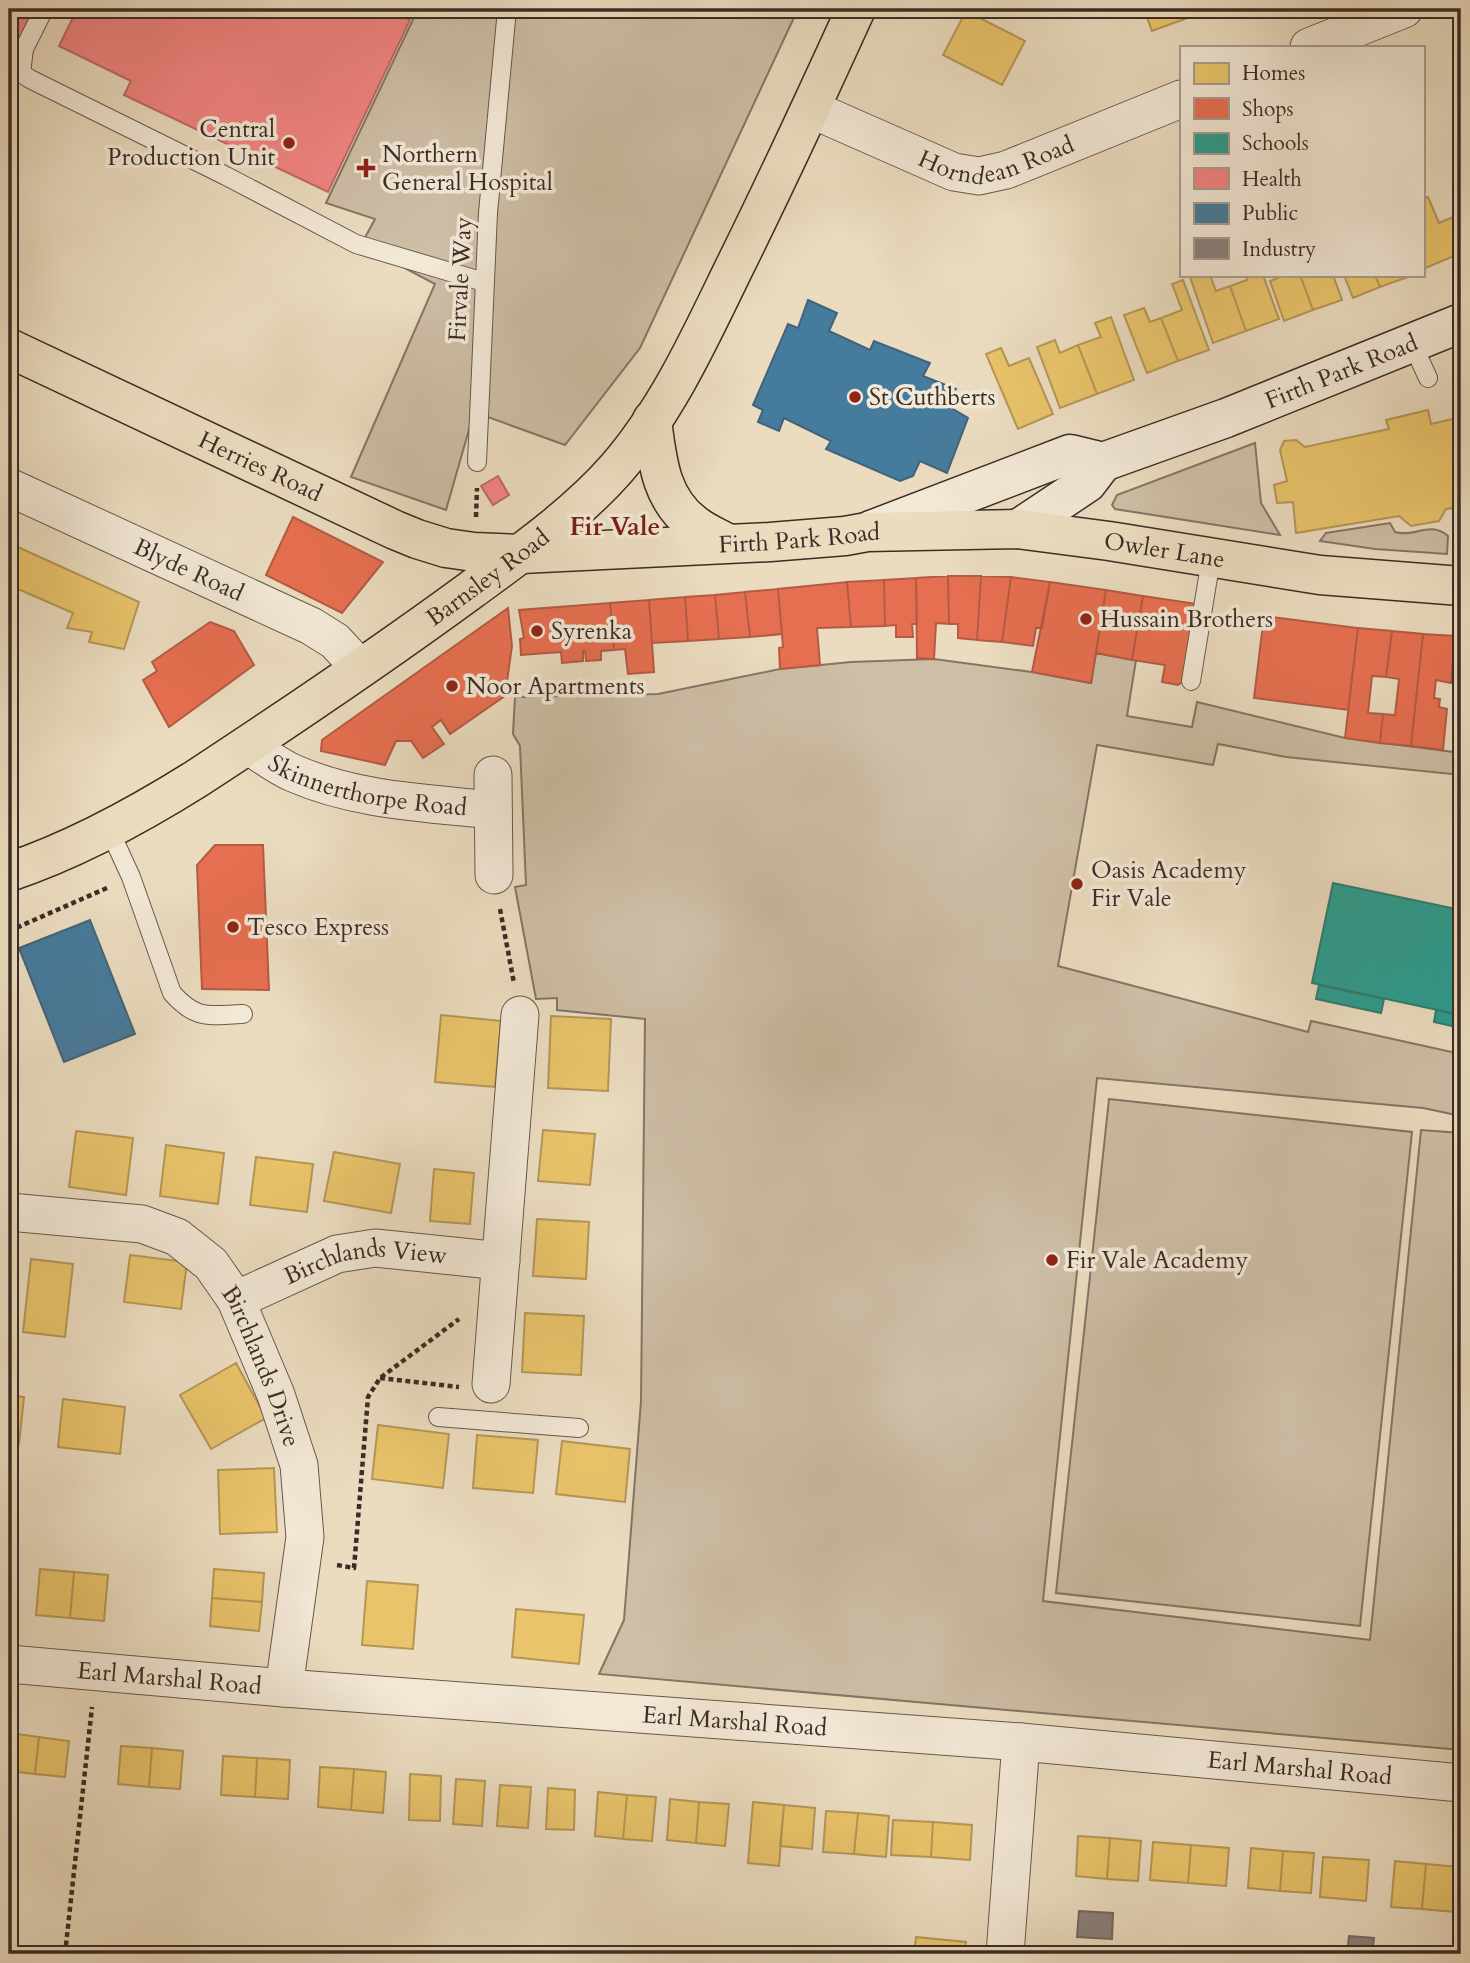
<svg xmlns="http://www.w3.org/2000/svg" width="1470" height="1963" font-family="Cardo,serif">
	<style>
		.green { fill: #cdbea6; stroke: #847566; stroke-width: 2 }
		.homes { fill: #e9c46a; stroke: #b59656; stroke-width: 2 }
		.shops { fill: #e76f51; stroke: #b35b44; stroke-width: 2 }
		.schools { fill: #2a9d8f; stroke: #2f7b70; stroke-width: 2 }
		.health { fill: #f28482; stroke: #bb6a66; stroke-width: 2 }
		.public { fill: #457b9d; stroke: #426379; stroke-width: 2 }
		.industry { fill: #8a817c; stroke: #726862; stroke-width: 2 }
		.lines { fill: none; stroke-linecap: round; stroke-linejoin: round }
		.lane-casing { stroke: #67584c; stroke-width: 20 }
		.street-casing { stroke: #67584c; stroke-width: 39 }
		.secondary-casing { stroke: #3b2c26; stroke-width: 41 }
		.primary-casing { stroke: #3b2c26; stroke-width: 41 }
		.path { stroke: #3b2c26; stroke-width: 4.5; stroke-dasharray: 5 3.5; stroke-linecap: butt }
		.lane { stroke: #f2e8d6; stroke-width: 18 }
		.street { stroke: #f2e8d6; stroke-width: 37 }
		.secondary { stroke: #f2e8d6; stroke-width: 38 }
		.primary { stroke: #ebdcc0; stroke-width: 38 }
		.poi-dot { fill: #8f2418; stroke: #f2e8d6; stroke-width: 2.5 }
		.labels { text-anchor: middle; stroke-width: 7; stroke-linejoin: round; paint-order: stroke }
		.poi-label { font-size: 24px; fill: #3b2c26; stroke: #f2e8d6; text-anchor: start }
		.street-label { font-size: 24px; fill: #3b2c26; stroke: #f2e8d6 }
		.neighbourhood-label { font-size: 26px; font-weight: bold; fill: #7a1f14; stroke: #f2e8d6 }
	</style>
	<rect width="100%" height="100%" fill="#ebdcc0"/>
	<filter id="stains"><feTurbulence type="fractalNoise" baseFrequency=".00286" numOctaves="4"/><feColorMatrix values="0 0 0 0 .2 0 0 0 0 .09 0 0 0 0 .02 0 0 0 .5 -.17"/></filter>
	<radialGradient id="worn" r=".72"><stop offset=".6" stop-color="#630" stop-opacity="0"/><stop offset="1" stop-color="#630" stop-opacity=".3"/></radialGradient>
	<path class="green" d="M418,9H798L640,348L565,445L474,412L446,510L351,477L435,284L361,245L375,219L326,203Z
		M1255,443L1261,503L1280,535L1115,509L1112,505L1117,495Z
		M1390,523L1395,532C1415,538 1430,520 1448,536L1447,554L1375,549L1320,541L1326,533Z
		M1096,653L1136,660L1127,716L1192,727L1197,702L1345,738L1461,753V775L1286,757L1218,744L1213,765L1097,745L1058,966L1308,1032L1311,1021L1461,1054V1116L1423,1108L1097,1078L1043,1601L1370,1640L1421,1130L1461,1133V1750L599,1674L624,1620L641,1401L645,1019L557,1010V998L536,999L515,887L526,885L520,746L513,734L515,697L658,694L780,669L851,662L934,659L1032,672L1091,683Z
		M1109,1099L1412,1132L1360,1626L1056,1593Z"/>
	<path class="homes" d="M1144,9H1208L1209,10L1152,31Z
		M966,11L1025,41L1002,85L943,55Z
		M1428,197L1439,223L1458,215L1461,223V253L1423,269V199Z
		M1197,275H1210L1216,291L1230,286L1246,331L1213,343L1190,277Z
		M1246,275H1263L1279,319L1246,331L1230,286L1247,280Z
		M1282,275H1300L1313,310L1284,321L1270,281L1282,276Z
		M1300,275H1333L1342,300L1313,310Z
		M1344,275H1375L1380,287L1353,298Z
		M1375,275H1407L1408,277L1380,287Z
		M1183,280L1209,350L1178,361L1161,318L1182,310L1172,284Z
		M1144,308L1150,322L1161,318L1178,361L1147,373L1124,315Z
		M1111,317L1134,380L1097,394L1078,345L1101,337L1095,323Z
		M1055,340L1060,353L1078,345L1097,394L1060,408L1037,347Z
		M1001,348L1009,366L1029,358L1053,414L1018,429L986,354Z
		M1428,410L1431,424L1461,417V482H1458L1461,493V507L1446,509L1439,521L1411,526L1399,516L1296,533L1293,502L1277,503L1274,485L1287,481L1280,450L1284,441L1296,440L1305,447L1389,429L1386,420Z
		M9,543L139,602L124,649L89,642L92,632L67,628L73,613L9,585Z
		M441,1015L501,1021L495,1087L435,1082Z
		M551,1016L611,1019L608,1091L548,1088Z
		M543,1130L595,1134L590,1185L538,1181Z
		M76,1131L133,1138L126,1195L69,1187Z
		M166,1145L224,1153L218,1204L160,1196Z
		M334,1152L400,1164L391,1213L324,1201Z
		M256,1157L313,1164L307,1212L250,1205Z
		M434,1169L474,1173L470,1224L430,1221Z
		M537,1219L589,1222L586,1279L533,1276Z
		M130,1255L187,1262L181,1309L124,1302Z
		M31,1259L73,1264L65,1337L23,1332Z
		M525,1313L584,1316L581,1375L522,1372Z
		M236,1363L266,1418L211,1449L180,1395Z
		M9,1395L24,1397L19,1444L9,1442Z
		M63,1399L125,1407L120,1454L58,1447Z
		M378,1425L449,1434L443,1488L372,1479Z
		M477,1435L538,1440L533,1493L473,1488Z
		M562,1441L630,1449L625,1502L556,1494Z
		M274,1468L277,1532L220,1534L218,1470Z
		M40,1569L74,1572L70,1618L36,1615Z
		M214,1569L264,1573L262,1602L212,1598Z
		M74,1572L108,1575L104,1621L70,1618Z
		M367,1581L418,1585L413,1649L362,1645Z
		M212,1598L262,1602L259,1631L210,1626Z
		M516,1609L584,1615L579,1664L512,1657Z
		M10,1733L39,1737L35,1774L9,1771Z
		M39,1737L69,1741L65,1777L35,1774Z
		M121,1746L152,1748L149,1787L118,1784Z
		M152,1748L183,1751L180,1789L149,1787Z
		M223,1756L257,1758L255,1797L221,1795Z
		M257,1758L290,1760L288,1799L255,1797Z
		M320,1767L354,1769L351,1810L318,1807Z
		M354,1769L386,1772L383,1813L351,1810Z
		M410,1774L441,1776L440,1821L409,1820Z
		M456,1779L485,1781L482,1826L453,1824Z
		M500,1785L531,1787L528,1828L497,1826Z
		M548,1788L575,1790L574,1830L546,1829Z
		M598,1792L627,1795L623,1839L595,1836Z
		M627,1795L656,1797L652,1841L623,1839Z
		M670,1799L699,1802L696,1843L667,1840Z
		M699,1802L729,1804L725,1846L696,1843Z
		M753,1802L784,1805L779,1866L748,1863Z
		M784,1805L815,1808L812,1849L780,1846Z
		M826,1811L858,1813L854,1854L823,1852Z
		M858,1813L889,1816L886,1857L854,1854Z
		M893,1820L933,1822L931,1857L891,1855Z
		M933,1822L972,1825L970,1860L931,1857Z
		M1078,1836L1110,1838L1107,1879L1076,1876Z
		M1110,1838L1141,1841L1138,1881L1107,1879Z
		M1153,1842L1191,1845L1188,1883L1150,1880Z
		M1191,1845L1229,1848L1226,1886L1188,1883Z
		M1251,1848L1283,1851L1280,1891L1248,1888Z
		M1283,1851L1314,1853L1311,1893L1280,1891Z
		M1323,1857L1369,1860L1366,1901L1320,1897Z
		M1395,1861L1426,1864L1422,1909L1391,1907Z
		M1426,1864L1458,1867L1454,1912L1422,1909Z
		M916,1937L966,1942L965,1954H914Z
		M149,1949L182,1951V1954H149Z"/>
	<path class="shops" d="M293,517L383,562L342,613L266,575Z
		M948,576L949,624L936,623L934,659L917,658L916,578Z
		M948,576H981L977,640L958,638V624H949Z
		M981,576L1011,577L1002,642L977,640Z
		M1011,577L1050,582L1042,628H1036L1033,646L1002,642Z
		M916,578L917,624H912L913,637H896V625L885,626L884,580Z
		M884,580L885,626L851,627L847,582Z
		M847,582L851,627L817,628L820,665L780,669L779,648L783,647L778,589Z
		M1050,582L1106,590L1091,683L1032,672Z
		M778,589L782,634L750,637L745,592Z
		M1106,590L1143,596L1132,660L1096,653Z
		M745,592L750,637L719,639L715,595Z
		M715,595L719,639L688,641L685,597Z
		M1143,596L1197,604L1185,680L1178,685L1162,682L1165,665L1132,660Z
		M685,597L688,641L652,643L649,600Z
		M649,600L654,672L628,674L625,649L614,650L610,603Z
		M610,603L614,650L601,651V660L586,661L585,651H583V661L562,663L561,652L521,655L520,639L524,638L519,610Z
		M508,608L512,646L505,696L450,734L441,720L432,727L444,744L423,758L411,741H396L385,765L321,751L322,740Z
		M1264,616L1358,628L1348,710L1254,698Z
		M210,622L234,631L254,665L169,727L143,680L157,671L152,662Z
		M1358,628L1392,631L1386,677L1372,676L1368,713L1383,714L1380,743L1345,738Z
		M1392,631L1423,634L1411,746L1380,743L1383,714L1395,715L1399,679L1386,677Z
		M1423,634L1455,636L1451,683L1436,680L1434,698L1440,699L1439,707L1447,709L1443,750L1411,746Z
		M1455,636H1461V698H1458L1459,683H1451Z
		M215,845H263L269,990L202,989L197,865Z"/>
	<path class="schools" d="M1333,883L1461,910V1015L1312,983Z
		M1319,985L1384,999L1381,1013L1316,999Z
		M1436,1010L1461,1015V1028L1434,1022Z"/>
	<path class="health" d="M9,9H34L9,61Z
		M77,9H388L410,20L328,192L124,95L131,81L59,46Z
		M498,476L509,495L493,505L481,486Z"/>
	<path class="public" d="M808,300L837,313L829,331L870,350L874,341L930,363L923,376L956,389L948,406L968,418L947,473L920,461L913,476L900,481L826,449L831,441L784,418L779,431L758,422L763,410L753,405L788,324L798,328Z
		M90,920L135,1034L64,1062L19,948Z"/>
	<path class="industry" d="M1079,1911L1113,1913L1112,1939L1077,1937Z
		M1349,1936L1374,1938L1372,1954H1347Z"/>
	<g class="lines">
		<defs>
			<path id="lane" d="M44,9L24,49L21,73L30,79L226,176L356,244L484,282
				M1412,343L1428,378
				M477,462L488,213L507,9
				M1191,681L1211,559
				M109,829L131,877L172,993C197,1021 209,1015 243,1014
				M438,1417L579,1428"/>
			<g id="street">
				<path d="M1309,47L1404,9"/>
				<path id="s1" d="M811,109L954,172L979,176L1006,170L1181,99"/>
				<path id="s2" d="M9,487L311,626L335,641L360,668"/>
				<path id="s3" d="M247,745C262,754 277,766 293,773C357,801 425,803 493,810"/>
				<path d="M493,775L494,875"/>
				<path id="s4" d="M9,1212L142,1224L177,1237L211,1264L236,1300L276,1395L299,1465L305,1537L284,1688"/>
				<path id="s5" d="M236,1300L337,1254L375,1248L501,1261"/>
				<path d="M491,1384L520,1015"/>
				<path id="s6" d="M9,1664L284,1688L1021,1742L1461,1783"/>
				<path d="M1005,1954L1021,1742"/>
			</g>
			<g id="secondary">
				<path d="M1018,529L1087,483L1103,462"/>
				<path id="s7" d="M871,530L1070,454L1103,462L1226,418L1461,323"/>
			</g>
			<g id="primary">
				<path id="s8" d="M9,348L395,530L417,539L446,548L474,552L521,554L770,542L845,536L867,532L1018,529L1109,541L1320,575L1461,586"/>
				<path d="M652,420C657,459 660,499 694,524C704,532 716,537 727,543"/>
				<path id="s9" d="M9,872C75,850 137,816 196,779C289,718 381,656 471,590C520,554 577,514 617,468C667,410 699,340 732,272C775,185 816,97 856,9"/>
			</g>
		</defs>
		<use href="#lane" class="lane-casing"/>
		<use href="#street" class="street-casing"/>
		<use href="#secondary" class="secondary-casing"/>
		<use href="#primary" class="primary-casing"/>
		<path class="path" d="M476,517L477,488
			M500,909L514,983
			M9,931L107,888
			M380,1378L459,1387
			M337,1565L354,1568L368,1397L380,1378L459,1319
			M65,1954L92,1707"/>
		<use href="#lane" class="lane"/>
		<use href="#street" class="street"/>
		<use href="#secondary" class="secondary"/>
		<use href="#primary" class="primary"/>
	</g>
	<g class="poi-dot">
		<circle cx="289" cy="143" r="7"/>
		<path d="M362.5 157.5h7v7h7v7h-7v7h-7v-7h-7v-7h7z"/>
		<circle cx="855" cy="397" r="7"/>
		<circle cx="1086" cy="619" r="7"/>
		<circle cx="537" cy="631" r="7"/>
		<circle cx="452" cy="686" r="7"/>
		<circle cx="1077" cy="884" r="7"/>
		<circle cx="233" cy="927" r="7"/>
		<circle cx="1052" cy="1260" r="7"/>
	</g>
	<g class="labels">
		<g class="poi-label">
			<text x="275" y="137" text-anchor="end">Central<tspan x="275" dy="28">Production Unit</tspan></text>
			<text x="382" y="162">Northern<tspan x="382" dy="28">General Hospital</tspan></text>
			<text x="869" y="405">St Cuthberts</text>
			<text x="1100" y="627">Hussain Brothers</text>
			<text x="551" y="639">Syrenka</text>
			<text x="466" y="694">Noor Apartments</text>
			<text x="1091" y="878">Oasis Academy<tspan x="1091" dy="28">Fir Vale</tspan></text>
			<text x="247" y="935">Tesco Express</text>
			<text x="1066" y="1268">Fir Vale Academy</text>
		</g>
		<g class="street-label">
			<text dy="8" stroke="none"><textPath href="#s1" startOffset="200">Horndean Road</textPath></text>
			<text transform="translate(460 279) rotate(-87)" y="8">Firvale Way</text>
			<text dy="8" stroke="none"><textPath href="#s7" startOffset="502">Firth Park Road</textPath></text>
			<text dy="8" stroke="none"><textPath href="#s8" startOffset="278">Herries Road</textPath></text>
			<text dy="8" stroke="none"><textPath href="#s8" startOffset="835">Firth Park Road</textPath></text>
			<text dy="8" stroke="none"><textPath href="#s8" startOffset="1202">Owler Lane</textPath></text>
			<text dy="8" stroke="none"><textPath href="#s2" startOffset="198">Blyde Road</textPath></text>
			<text dy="8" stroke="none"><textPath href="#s9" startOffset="564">Barnsley Road</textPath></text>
			<text dy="8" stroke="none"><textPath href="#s3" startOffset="130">Skinnerthorpe Road</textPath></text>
			<text dy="8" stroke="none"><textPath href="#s5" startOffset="138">Birchlands View</textPath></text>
			<text dy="8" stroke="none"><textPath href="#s4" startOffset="329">Birchlands Drive</textPath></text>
			<text dy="8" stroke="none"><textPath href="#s6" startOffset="161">Earl Marshal Road</textPath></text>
			<text dy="8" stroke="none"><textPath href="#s6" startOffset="728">Earl Marshal Road</textPath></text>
			<text dy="8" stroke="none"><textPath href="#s6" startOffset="1295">Earl Marshal Road</textPath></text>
		</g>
		<g class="neighbourhood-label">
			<text x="615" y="535">Fir Vale</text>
		</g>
	</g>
	<rect width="1470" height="1963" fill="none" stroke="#ebdcc0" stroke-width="35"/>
	<rect x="10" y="10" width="1449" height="1942" fill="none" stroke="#3b2c26" stroke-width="3.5"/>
	<rect x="18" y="18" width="1435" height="1928" fill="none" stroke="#3b2c26" stroke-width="2"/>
	<rect x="1180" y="46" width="245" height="231" fill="#f2e8d6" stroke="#a99d90" stroke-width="2"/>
	<rect x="1194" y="63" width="35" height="21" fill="#e9c46a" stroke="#a99d90" stroke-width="2"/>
	<text x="1242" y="80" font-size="21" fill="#3b2c26">Homes</text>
	<rect x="1194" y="98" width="35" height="21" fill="#e76f51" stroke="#a99d90" stroke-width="2"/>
	<text x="1242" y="116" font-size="21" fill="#3b2c26">Shops</text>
	<rect x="1194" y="133" width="35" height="21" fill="#2a9d8f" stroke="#a99d90" stroke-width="2"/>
	<text x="1242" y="150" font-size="21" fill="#3b2c26">Schools</text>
	<rect x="1194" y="168" width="35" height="21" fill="#f28482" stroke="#a99d90" stroke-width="2"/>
	<text x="1242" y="186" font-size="21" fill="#3b2c26">Health</text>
	<rect x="1194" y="203" width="35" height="21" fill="#457b9d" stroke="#a99d90" stroke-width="2"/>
	<text x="1242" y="220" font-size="21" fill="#3b2c26">Public</text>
	<rect x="1194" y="238" width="35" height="21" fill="#8a817c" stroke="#a99d90" stroke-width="2"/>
	<text x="1242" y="256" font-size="21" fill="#3b2c26">Industry</text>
	<rect width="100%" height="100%" filter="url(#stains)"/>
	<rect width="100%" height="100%" fill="url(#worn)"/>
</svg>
